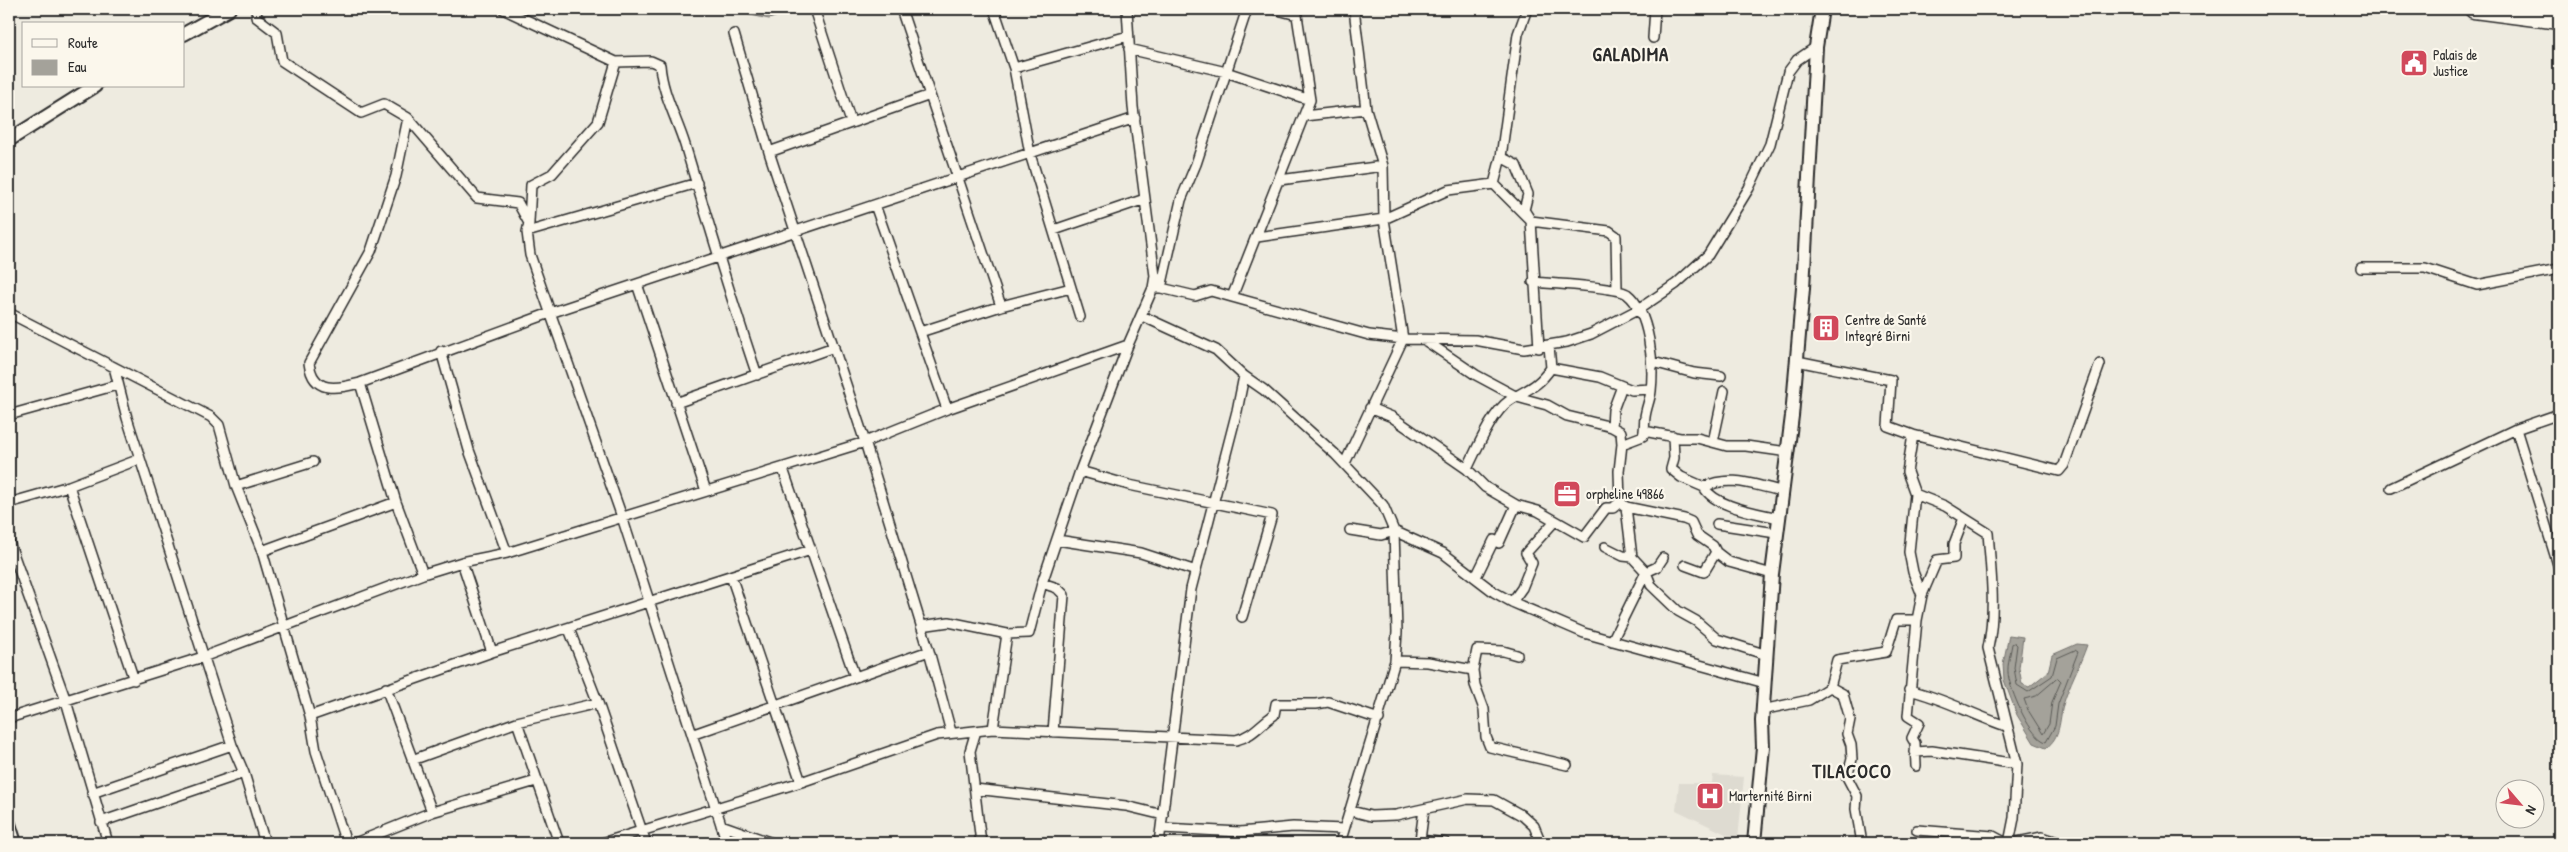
<svg xmlns="http://www.w3.org/2000/svg" width="2568" height="852" font-family="'Patrick Hand',sans-serif">
	<style>
		.built { fill: #dedbd1 }
		.water { fill: #a4a29a; stroke: #74726e }
		.lines { fill: none; stroke-linecap: round; stroke-linejoin: round }
		.shore { stroke: #5b5b57; stroke-width: 1 }
		.street-casing { stroke: #2b2b2b; stroke-width: 12 }
		.secondary-casing { stroke: #2b2b2b; stroke-width: 16 }
		.highway-casing { stroke: #2b2b2b; stroke-width: 21 }
		.street { stroke: #fbf7ec; stroke-width: 9 }
		.secondary { stroke: #fbf7ec; stroke-width: 12 }
		.highway { stroke: #fbf7ec; stroke-width: 18 }
		.labels { text-anchor: middle; stroke-width: 4.5; stroke-linejoin: round; paint-order: stroke }
		.poi-label { font-size: 14px; fill: #2b2b2b; stroke: #fbf7ec; text-anchor: start }
		.district-label { font-size: 19px; font-weight: bold; letter-spacing: 1px; fill: #2b2b2b; stroke: #fbf7ec }
	</style>
	<rect width="100%" height="100%" fill="#eeebe0"/>
	<filter id="ink" filterUnits="userSpaceOnUse"><feTurbulence type="fractalNoise" baseFrequency=".02" numOctaves="2"/><feDisplacementMap in="SourceGraphic" scale="10" xChannelSelector="R" yChannelSelector="G"/><feConvolveMatrix kernelMatrix="1 2 1 2 8 2 1 2 1" color-interpolation-filters="sRGB"/></filter>
	<g filter="url(#ink)">
		<path class="built" d="M1713,775L1744,777L1738,840L1676,810L1679,783H1712Z"/>
		<path class="water" d="M723,9H798L769,19Z
			M2009,635L2023,637L2019,668L2022,684L2029,687L2048,672L2052,655L2077,644L2087,645C2080,665 2069,685 2063,705C2059,721 2061,737 2046,748L2034,743L2017,715L2004,680L2003,664Z"/>
		<g class="lines">
			<path class="shore" d="M2015,643L2017,645L2014,668L2017,685L2028,692L2052,676L2057,658L2075,650L2078,652L2058,704L2055,726L2046,742C2030,737 2013,696 2009,679C2006,668 2010,656 2012,644Z
				M2058,678L2061,681L2052,702L2049,724L2043,734L2028,710L2024,699L2036,696Z"/>
			<defs>
				<path id="street" d="M257,9L256,17L277,33L282,61L361,113L384,104L408,118L396,176L371,251L309,363C313,394 337,389 360,383L550,313L1135,118
					M503,9L616,62L598,122L552,174L531,185L529,222
					M901,9L1001,306
					M994,9L1014,68L1030,154L1080,317
					M1274,9L1297,15
					M1296,9L1310,100
					M816,15L851,122
					M734,34L769,152L865,442L929,651L951,732
					M1653,38L1655,9
					M1129,49L1226,72L1310,100L1232,297L1211,291L1195,296L1161,288H1153
					M616,62L651,61L660,65C662,93 677,119 685,145C708,222 731,299 757,375
					M1014,68L1128,36
					M1304,116L1366,109
					M408,118L477,198L518,203L529,223L527,232L530,255L622,517L727,843
					M769,152L930,95
					M1501,157L1516,165L1528,194L1524,210L1531,221L1539,348
					M1280,180L1383,166
					M1494,184L1501,157L1518,34L1527,9
					M875,205L947,409
					M1054,230L1145,199
					M527,232L697,183
					M1257,237L1384,219L1448,190L1494,184L1531,221L1609,231L1616,236L1617,289
					M2361,268H2425L2477,285L2559,269
					M1533,282C1547,283 1619,287 1627,294C1650,312 1654,364 1651,391C1650,400 1646,408 1645,417C1644,423 1645,430 1643,436L1622,444L1619,471L1620,502L1626,507L1684,519L1691,522L1697,535L1713,546L1716,552L1729,562L1772,574
					M637,284L706,491
					M1161,288L1181,200L1196,164L1247,9
					M1232,297L1369,335L1403,339L1475,340L1524,349L1567,342L1591,334L1639,309L1676,284L1708,255L1749,188L1770,144L1788,72L1797,60L1816,47
					M9,313L211,417L219,425L236,486L262,551L310,716L316,751L346,843
					M1142,316L1216,350L1244,376L1264,390L1335,454L1383,505L1394,531L1443,553L1494,592L1512,602L1584,633L1765,683
					M920,332L1001,306L1071,288
					M1426,341L1476,375L1517,397L1547,405L1567,416L1612,427L1621,432L1622,444
					M441,351L469,450L507,553
					M1797,361L1891,380L1888,426L1913,435L2059,471L2064,465L2100,364
					M1653,362L1694,373L1721,376
					M114,367L127,418L232,745L244,773L265,843
					M1551,368L1600,377L1622,386L1613,410L1612,427
					M360,383L396,502L423,574
					M1622,386L1632,390L1651,389
					M676,403L834,347
					M1370,408L1392,417L1467,469L1485,487L1516,505L1538,511L1584,537L1606,508H1613L1620,502
					M9,415L117,385
					M2516,429L2559,568
					M1644,431L1680,438H1697L1727,446H1746L1788,452
					M1913,435L1907,472L1915,494L1909,552L1913,572L1922,595L1917,620L1908,716L1919,723L1912,738L1915,743L1916,766
					M1673,436L1674,458L1671,469L1681,477L1704,487C1714,507 1758,513 1778,518
					M1713,442L1724,391
					M1345,463L1403,339L1384,219L1383,166L1366,109L1354,9
					M783,469L855,677
					M1467,469C1476,451 1492,412 1509,401C1528,388 1536,389 1551,368L1549,346
					M1080,471L1129,485L1272,515L1242,617
					M69,486L134,680
					M236,486L313,462
					M1704,487C1730,474 1756,486 1782,491
					M2391,488L2516,429L2559,414
					M1915,494L1945,506L1988,533C1991,571 1996,611 1988,648L2017,764L2014,818L2009,843
					M9,503L69,486L140,459
					M1626,507L1632,557L1646,572L1651,585L1678,611L1696,621L1717,639L1767,655
					M1717,524L1776,533
					M1057,540L1141,553L1196,571
					M9,542L66,701L108,843
					M1605,547L1623,556L1632,557
					M262,551L396,502
					M462,562L492,652
					M1685,565L1704,572L1716,552
					M731,576L801,782
					M1476,577L1494,540L1499,543L1516,505
					M1042,583L1057,588L1064,595L1053,732
					M1922,595L1937,560L1954,558V544L1964,518
					M1512,602L1522,588L1532,563L1526,553L1554,522
					M921,626L949,622L1007,634L1029,633L1042,583L1080,471L1128,345
					M569,629L598,703L646,843
					M1612,641L1646,572L1657,567L1663,558
					M1517,655L1503,651L1477,650L1473,670L1475,685L1484,709L1486,737L1490,747L1567,765
					M1395,661L1428,662L1473,670
					M1830,687L1843,694L1850,719L1847,734L1851,745L1852,759L1847,777L1857,796L1856,809L1862,843
					M386,688L432,812
					M1909,690C1943,698 1973,715 2006,726
					M1762,710L1809,700L1830,687L1837,660L1886,652L1896,620H1917
					M310,716L492,652L811,550
					M9,718L203,657L423,574L462,562L507,553L865,442L947,409L1128,345L1153,288L1155,276L1133,107L1127,9
					M517,722L559,843
					M993,729L1007,634
					M976,731L970,751L981,843
					M694,734L929,651
					M1915,752L1932,751L2017,764
					M412,760L517,722L598,703
					M975,789L1126,806L1163,815
					M92,793L232,745
					M1424,809L1420,840L1446,843
					M1351,811L1371,816L1396,815L1468,799L1494,800L1523,816L1534,826L1541,843
					M101,822L244,773
					M721,825L772,843
					M1162,828L1240,832L1293,827L1344,829
					M1917,830L1993,836L2006,843
					M355,843L432,812L536,781
					M602,843L801,782L937,735L993,729L1236,740C1253,736 1260,724 1274,715L1276,704H1316L1328,702L1379,719
					M1159,843L1191,589L1237,411L1244,376
					M1340,843L1395,661L1397,632L1394,531L1381,535L1350,530
					M2013,843L2042,837L2060,843"/>
				<path id="secondary" d="M184,34L229,9
					M9,140L95,86
					M9,824L15,843
					M1754,843L1763,747L1762,721L1772,574L1792,416L1803,288L1816,47L1822,9"/>
				<path id="highway" d="M2474,9L2559,20"/>
			</defs>
			<use href="#street" class="street-casing"/>
			<use href="#secondary" class="secondary-casing"/>
			<use href="#highway" class="highway-casing"/>
			<use href="#street" class="street"/>
			<use href="#secondary" class="secondary"/>
			<use href="#highway" class="highway"/>
		</g>
	</g>
	<defs>
		<symbol id="civic-square" viewBox="-11 -11 22 22"><rect x="-9" y="-9" width="18" height="18" rx="4" fill="#d1495b" stroke="#fbf7ec"/><path d="M-.6-6.5H3V-4.5H.6V-3L4-1V1h2V6H-6V1h2V-1L-.6-3ZM-1.2 2.5V6h2.4V2.5Z" fill="#fff"/></symbol>
		<symbol id="building-square" viewBox="-11 -11 22 22"><rect x="-9" y="-9" width="18" height="18" rx="4" fill="#d1495b" stroke="#fbf7ec"/><path d="M-4-6H4V6H1V3H-1V6H-4ZM-2.5-4.3h1.7v1.8h-1.7ZM.8-4.3h1.7v1.8H.8ZM-2.5-1h1.7V.8h-1.7ZM.8-1h1.7V.8H.8Z" fill="#fff"/></symbol>
		<symbol id="office-square" viewBox="-11 -11 22 22"><rect x="-9" y="-9" width="18" height="18" rx="4" fill="#d1495b" stroke="#fbf7ec"/><path d="M-6-3h4V-5.5h4V-3h4V5H-6ZM-1-4.5V-3h2v-1.5ZM-6 0V1H6V0Z" fill="#fff"/></symbol>
		<symbol id="hospital-square" viewBox="-11 -11 22 22"><rect x="-9" y="-9" width="18" height="18" rx="4" fill="#d1495b" stroke="#fbf7ec"/><path d="M-5-5h3v3.5h4V-5h3V5h-3V1.5h-4V5h-3Z" fill="#fff"/></symbol>
	</defs>
	<g fill-rule="evenodd">
		<use href="#civic-square" x="2398" y="47" width="32" height="32"/>
		<use href="#building-square" x="1810" y="312" width="32" height="32"/>
		<use href="#office-square" x="1551" y="478" width="32" height="32"/>
		<use href="#hospital-square" x="1694" y="780" width="32" height="32"/>
	</g>
	<g class="labels">
		<g class="poi-label">
			<text x="2433" y="60">Palais de<tspan x="2433" dy="16">Justice</tspan></text>
			<text x="1845" y="325">Centre de Santé<tspan x="1845" dy="16">Integré Birni</tspan></text>
			<text x="1586" y="499">orpheline 49866</text>
			<text x="1729" y="801">Marternité Birni</text>
		</g>
		<g class="district-label">
			<text x="1631" y="61">GALADIMA</text>
			<text x="1852" y="778">TILACOCO</text>
		</g>
	</g>
	<rect width="2568" height="852" fill="none" stroke="#fbf7ec" stroke-width="30"/>
	<rect x="15" y="15" width="2538" height="822" fill="none" stroke="#2b2b2b" stroke-width="2" filter="url(#ink)"/>
	<rect x="22" y="22" width="162" height="65" fill="#fbf7ec" stroke="#a8a59f"/>
	<rect x="32" y="39" width="25" height="8" fill="#fbf7ec" stroke="#a8a59f"/>
	<text x="68" y="48" font-size="15" fill="#2b2b2b">Route</text>
	<rect x="32" y="60" width="25" height="15" fill="#a4a29a" stroke="#a8a59f"/>
	<text x="68" y="72" font-size="15" fill="#2b2b2b">Eau</text>
	<g transform="translate(2520 804) rotate(118)"><circle r="24" fill="#fbf7ec" stroke="#a8a59f"/>
	<path d="M0-4L9 19L0 12L-9 19Z" fill="#d1495b"/>
	<text y="-8" font-size="14" font-weight="bold" text-anchor="middle" fill="#2b2b2b">N</text>
	</g>
</svg>
